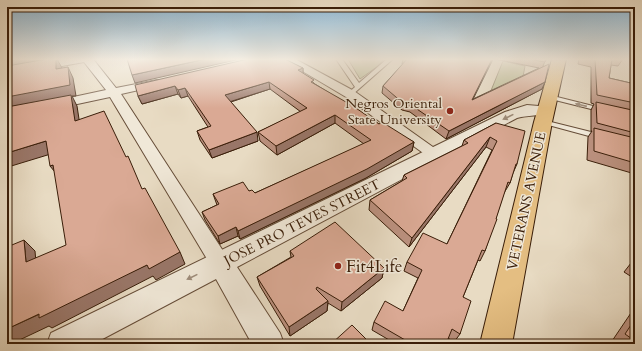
<svg xmlns="http://www.w3.org/2000/svg" width="642" height="351" font-family="Cardo,serif">
	<style>
		.green { fill: #b9bf92; stroke: #7a6e4e }
		.lines { fill: none; stroke-linecap: round; stroke-linejoin: round }
		.service-casing { stroke: #664d38; stroke-width: 2 }
		.minor-casing { stroke: #664d38; stroke-width: 2 }
		.tertiary-casing { stroke: #664d38; stroke-width: 2 }
		.primary-casing { stroke: #3a1e09; stroke-width: 2 }
		.service { fill: #f0e8d8; fill-rule: evenodd }
		.minor { fill: #f0e8d8; fill-rule: evenodd }
		.tertiary { fill: #f0e8d8; fill-rule: evenodd }
		.primary { fill: #e4be82; fill-rule: evenodd }
		.wall { fill: #bb917f; stroke: #3a1e09 }
		.shaded-wall { fill: #997668; stroke: #3a1e09 }
		.building { fill: #daa994; stroke: #3a1e09 }
		.oneway { fill: #9e8d7b }
		.poi-dot { fill: #8f2418; stroke: #f0e8d8; stroke-width: 1.5 }
		.labels { text-anchor: middle; stroke-width: 3; stroke-linejoin: round; paint-order: stroke }
		.poi-label { font-size: 14px; fill: #3a1e09; stroke: #f0e8d8; text-anchor: end }
		.street-label { font-size: 14px; fill: #3a1e09; stroke: #f0e8d8 }
		.near-poi-label { font-size: 17px; fill: #3a1e09; stroke: #f0e8d8; text-anchor: start }
	</style>
	<rect width="100%" height="100%" fill="#e8dbc3"/>
	<filter id="stains"><feTurbulence type="fractalNoise" baseFrequency=".005" numOctaves="4"/><feColorMatrix values="0 0 0 0 .2 0 0 0 0 .09 0 0 0 0 .02 0 0 0 .5 -.17"/></filter>
	<radialGradient id="worn" r=".72"><stop offset=".6" stop-color="#630" stop-opacity="0"/><stop offset="1" stop-color="#630" stop-opacity=".3"/></radialGradient>
	<path class="green" d="M348,59H384L378,66L360,79Z
		M503,61L525,66L522,82L488,98Z"/>
	<g class="lines">
		<defs>
			<path id="service" d="M336,59H342L359,83L387,59H393L352,95L350,96L347,94L355,87Z
				M549,95L605,109L606,110L603,112L547,98V96Z
				M543,120L603,135L604,137L600,139L541,123V121Z
				M632,122L635,123V147L631,145L629,124Z"/>
			<path id="minor" d="M67,59H93L116,88L157,80L161,81L163,83L161,85L121,94L227,257L230,263L227,269L220,272L213,269L110,97L54,109L50,108L48,105L50,102L106,90L84,62L7,76V70Z
				M282,59H295L354,91L440,152L443,155L440,158L435,160L430,158L346,97Z"/>
			<path id="tertiary" d="M527,105L551,107L553,110L551,113C539,116 528,115 517,118L237,267L280,333L284,344H252L216,279L93,344H47L51,333L505,112Z"/>
			<path id="primary" d="M552,59H566L552,122L512,344H480L534,122Z"/>
		</defs>
		<use href="#service" class="service-casing"/>
		<use href="#minor" class="minor-casing"/>
		<use href="#tertiary" class="tertiary-casing"/>
		<use href="#primary" class="primary-casing"/>
		<use href="#service" class="service"/>
		<use href="#minor" class="minor"/>
		<use href="#tertiary" class="tertiary"/>
		<use href="#primary" class="primary"/>
	</g>
	<path class="wall" d="M247,59L303,68V73L315,84L379,124L414,142L412,151L366,178L240,239L238,236L220,244L205,220L202,212L217,205L213,194L249,191L255,193L364,144L335,123L277,155L260,141L258,132L301,112L270,89L231,102L258,141L212,158L200,140L197,131L208,127L188,96L181,98L178,94L142,104L138,96Z
		M403,59H493L473,99L539,68L495,59H546L543,66L545,82L542,89L446,139L410,112L402,110L382,93L383,86L403,64H402Z
		M579,59H623L618,66L611,65L609,78L635,84V117L633,113L635,129V134L632,137L635,138V174L587,160L588,137L592,131H591V110L594,104L591,103V67L578,64Z
		M496,123L517,164L513,173L510,183L504,193L485,251L480,261L478,260L463,297L460,334L454,342L448,338L446,344H396L372,330L374,322L403,311L418,278L404,271L407,262L447,244L492,150L486,147L409,247L369,210L370,200L402,181L404,175L462,146L464,140Z
		M290,251L384,268L382,278L341,311L328,303L327,311L290,336L260,286L257,277L291,257Z
		M635,258V279L624,272Z
		M635,307V344H610Z"/>
	<path class="shaded-wall" d="M18,59H59H57L62,68V80L10,68L7,64V61Z
		M206,59H240L135,83L132,75Z
		M492,59H493L469,107L472,100Z
		M68,67L73,78L76,96H72L77,106L81,132L7,109V97Z
		M303,68V75L298,70Z
		M269,82L270,89L226,103L225,95Z
		M545,82L542,89L446,139L449,131Z
		M175,86L178,94L142,104L138,96Z
		M185,88L188,96L181,98L178,90Z
		M335,115V123L277,155L276,146Z
		M257,132L258,141L212,158L209,150Z
		M490,137L486,147L409,247L412,238Z
		M46,141L54,153L8,167L7,236V153Z
		M414,142L412,151L366,178L240,239L238,231Z
		M53,165L59,177L50,166Z
		M236,227L238,236L220,244L218,236Z
		M24,240L35,251L37,273L26,262Z
		M180,252L185,264L156,280L153,276L52,328L49,326L11,344H7V329L147,265Z
		M384,268L382,278L341,311L342,302Z
		M328,301L327,311L290,336L289,327Z"/>
	<path class="building" d="M7,59H18L7,61Z
		M47,59H56V69L68,67L70,85L7,97V66Z
		M127,59H206L132,75Z
		M248,59H285L303,68L298,70L314,80L311,82L353,106L379,124L382,122L414,142L367,169L238,231L236,227L218,236L202,212L219,204L213,194L243,182L249,191L252,190L255,193L371,140L335,115L276,146L258,132L307,108L269,82L225,95L257,132L209,150L197,131L211,126L185,88L178,90L175,86L138,96L135,85Z
		M407,59H492L472,100L549,64L545,82L449,131L411,105L403,103L383,86Z
		M529,59H546L545,62Z
		M595,59H612L609,78L635,84V103L597,95Z
		M71,95L75,121L104,111L126,157L128,156L142,189L145,188L180,252L149,269L147,265L39,318V314L7,329V247L24,240L26,262L66,245L53,165L50,166L46,141L7,153V107Z
		M596,102L632,110L635,133L597,123Z
		M496,123L525,131L517,164H516L510,183L508,182L496,219H497L485,251L482,250L463,297L471,301L460,334L452,329L446,344H412L374,322L385,301L403,311L422,270L407,262L423,233L447,244L497,141L490,137L412,238L370,200L407,178L404,175L468,143L464,140Z
		M594,128L635,138V163L594,151Z
		M335,222L384,268L342,302L317,287L316,289L328,301L289,327L257,277L294,256L290,251Z
		M635,319V341L625,334Z
		M352,325L371,344H331Z"/>
	<defs><path id="oneway-solid" d="M-6-.8H1V-3.2L6.5 0L1 3.2V.8H-6Z"/></defs>
	<g class="oneway">
		<use href="#oneway-solid" transform="translate(581 105) rotate(-167)"/>
		<use href="#oneway-solid" transform="translate(508 117) rotate(154)"/>
		<use href="#oneway-solid" transform="translate(192 277) rotate(154)"/>
	</g>
	<linearGradient id="sky" x2="0" y2="1"><stop stop-color="#88b6d5"/><stop offset="0.55" stop-color="#f5efe4"/><stop offset="1" stop-color="#f5efe4" stop-opacity="0"/></linearGradient>
	<rect width="642" height="108" fill="url(#sky)"/>
	<g class="poi-dot">
		<circle cx="450" cy="111" r="4"/>
		<circle cx="338" cy="266" r="4"/>
	</g>
	<g class="labels">
		<g class="poi-label">
			<text x="442" y="108">Negros Oriental<tspan x="442" dy="16">State University</tspan></text>
		</g>
		<g class="street-label">
			<text transform="translate(526 201) rotate(-78)" y="5">VETERANS AVENUE</text>
			<text transform="translate(302 222) rotate(-27)" y="5">JOSE PRO TEVES STREET</text>
		</g>
		<g class="near-poi-label">
			<text x="346" y="272">Fit4Life</text>
		</g>
	</g>
	<rect width="642" height="351" fill="none" stroke="#e8dbc3" stroke-width="24"/>
	<rect x="8" y="8" width="626" height="335" fill="none" stroke="#3a1e09" stroke-width="2"/>
	<rect x="12" y="12" width="618" height="327" fill="none" stroke="#3a1e09"/>
	<rect width="100%" height="100%" filter="url(#stains)"/>
	<rect width="100%" height="100%" fill="url(#worn)"/>
</svg>
